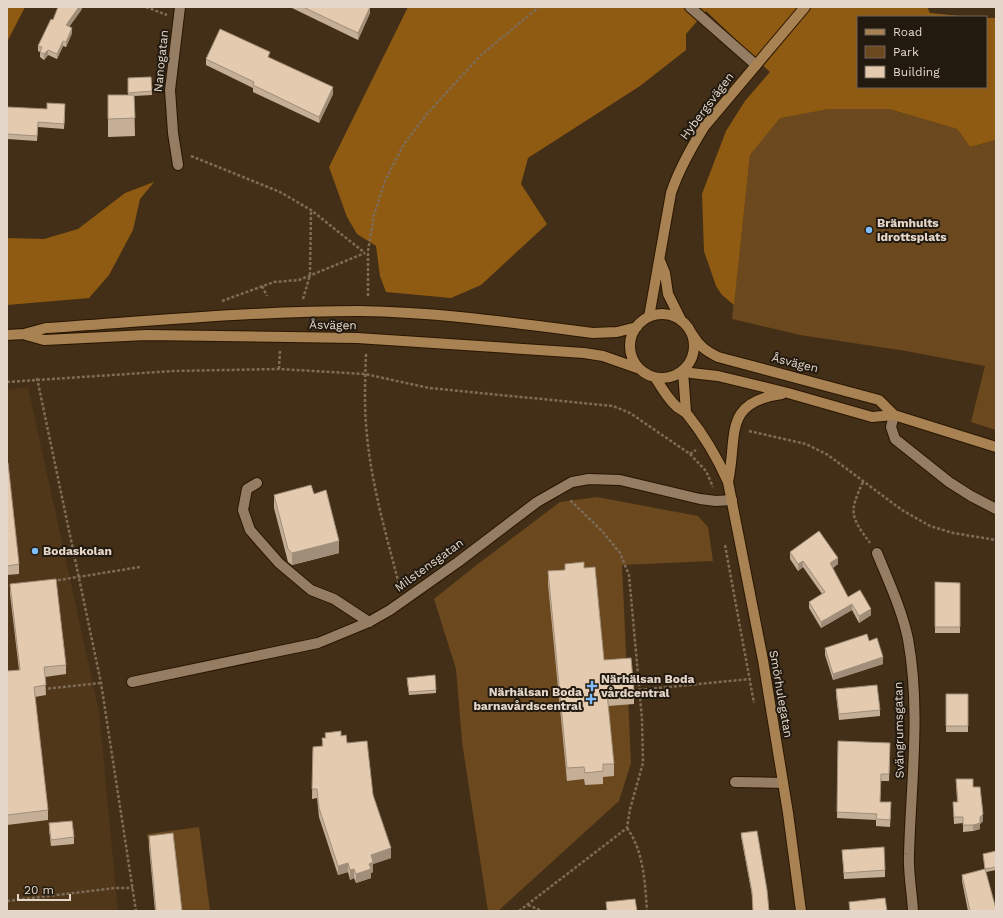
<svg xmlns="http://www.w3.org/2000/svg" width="1003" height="918" font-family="'Work Sans',sans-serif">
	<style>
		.built { fill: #503719 }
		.green { fill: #6b481d }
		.forest { fill: #8f5b12 }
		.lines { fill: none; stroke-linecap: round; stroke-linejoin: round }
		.lane-casing { stroke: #291601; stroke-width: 12 }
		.street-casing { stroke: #291601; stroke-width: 12 }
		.secondary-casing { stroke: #291601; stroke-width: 12 }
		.path { stroke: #7d6c58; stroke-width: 2.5; stroke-dasharray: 3 2; stroke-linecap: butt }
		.lane { stroke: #957d64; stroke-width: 10 }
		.street { stroke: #957d64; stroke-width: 10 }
		.secondary { stroke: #a88252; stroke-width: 10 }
		.wall { fill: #c4af96 }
		.shaded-wall { fill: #a08e7a }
		.building { fill: #e4cbaf; stroke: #a08e7a }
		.poi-dot { fill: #80bdfa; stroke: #22190f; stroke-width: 1.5 }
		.labels { text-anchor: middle; stroke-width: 4; stroke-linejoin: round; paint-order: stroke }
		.street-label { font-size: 12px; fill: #e5d8ca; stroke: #22190f }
		.poi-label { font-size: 12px; font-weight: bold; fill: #e5d8ca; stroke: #22190f; text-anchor: start }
	</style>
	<rect width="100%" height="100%" fill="#432f17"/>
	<path class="built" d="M28,387L99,712L118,911H7V390Z"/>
	<path class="green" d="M829,109H889L957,129L970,147L996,140V430L971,422L985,366L906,351L800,335L732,319L750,155L780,117Z
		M597,497L698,516L708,527L713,561L622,565L631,763L619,801L498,911H488L462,742L456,669L434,599L474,567L560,502Z
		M199,827L210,911H157L147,834Z"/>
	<path class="forest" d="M7,7H25L7,42Z
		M408,7H927L930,13L971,17H858V87H986V18H996V140L970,147L957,129L889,109H829L780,118L750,155L734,305L722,295L716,286L704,251L702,194L726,131L745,101L770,72L706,11L686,34V50L640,86L528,158L521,184L547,224L481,285L451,298L386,292L380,276L376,246L357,234L347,217L329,167Z
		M154,182L140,199L133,230L109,275L89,298L7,305V238L44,239L78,229L125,193Z"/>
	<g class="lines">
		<defs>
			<path id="lane" d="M894,415L891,427L895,439L949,482L971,496L996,509
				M257,483L247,489L243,510L250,530L279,563L311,590L334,599L369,622
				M735,782L783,783"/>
			<path id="street" d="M690,7L756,65
				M178,165L173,133L170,90L180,7
				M877,553C888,580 902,610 908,639C921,710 911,782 909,854C908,872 912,892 913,911
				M132,682L318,643L369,622L390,610L458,562L537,502L572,482L589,479L620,480L700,499L716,501L732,500"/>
			<path id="secondary" d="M660,261L665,273L668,294L681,320
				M630 346a32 32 0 1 1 64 0a32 32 0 1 1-64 0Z
				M649,317L671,193C679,169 691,148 704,127L805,7
				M692,334C699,346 706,351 718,357L879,400L894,415
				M7,335L24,334L46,328C150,321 255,311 359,311C438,312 515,323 593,333L617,332L637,327
				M26,335L44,340L146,335L357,338L584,353L603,356L640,369
				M684,370L691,373L718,376L788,393L872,417L894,415L996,447
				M683,371L686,412
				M655,377C661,387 668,399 677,407C680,409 684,411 687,414C704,435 717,457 728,482L763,660L788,813L801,911
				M728,482C738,436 722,402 782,394"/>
		</defs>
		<use href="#lane" class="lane-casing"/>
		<use href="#street" class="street-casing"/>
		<use href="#secondary" class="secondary-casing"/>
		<path class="path" d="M146,7L167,15
			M191,156L280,192L311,210L365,253
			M262,286L267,296
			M368,296V251L374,215L385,181L404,144L426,115L480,56L539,7
			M303,299L310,275L311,211
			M222,301L274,282L299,280L365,253
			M366,354C365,381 364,408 367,436C372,487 387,538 400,588
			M279,369L280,350
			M37,378L101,683L136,911
			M7,382L173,371L279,369L365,374L429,388L613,406L630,413L690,454L696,450
			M749,431L806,444L828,455L902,510L930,526L953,533L996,540
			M690,454L706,471L713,487
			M863,482C849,512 850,516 870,543
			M725,545L754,703
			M53,581L140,567
			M43,689L101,683
			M639,690L750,679
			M627,828C644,851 645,884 647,911
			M7,901L115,888H133
			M528,905L542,911
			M519,911L627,828L630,809L643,763L642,719L629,575L620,553L602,531L569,499"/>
		<use href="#lane" class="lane"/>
		<use href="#street" class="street"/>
		<use href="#secondary" class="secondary"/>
	</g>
	<path class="wall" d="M292,7H370V13L358,40L292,8Z
		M82,9L69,27L72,33L66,47L63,46L57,59L48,55L44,60L40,57V52L38,51V46Z
		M270,58L333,94L319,123L253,92V88L206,65V59Z
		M151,77L152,95L134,96L135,136L108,137V95H128V78Z
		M7,107L65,110L64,129L38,127L37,141L7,139Z
		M7,463L19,564V574L7,575Z
		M314,494L339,553L292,565L288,562L274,508V495Z
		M790,552L838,564L833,568L848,597L871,615L859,623L852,610L821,628L809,608V602L822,594L803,567L798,571L790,559Z
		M565,564L584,568L604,660L634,691V704L608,706L614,764V776L603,777V784L585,785L584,779L567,781L548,584V571L565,570Z
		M935,582L960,583V633H935Z
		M10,584L66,665V674L45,677L46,695L35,697L48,810V820L7,825V671L19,670L10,594Z
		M825,648L883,664L833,680L825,655Z
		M407,681L436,690V693L409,695Z
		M836,689L880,710V716L839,720L836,695Z
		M946,694H968V732H946Z
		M325,733L341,736L347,743L373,795L391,858L373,864V872L371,873V878L356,883L354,878L350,880L348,872L338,875L319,817L317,798L312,799L313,747L322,746V738H325Z
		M838,741L890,749L889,781H881L880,802L891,809L890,827L876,826V820L837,818Z
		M956,779L973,787L983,821L980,824V829L973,831L963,832V823L954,824L953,802H957Z
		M49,823L74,837V844L51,846L49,830Z
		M741,833L769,911H753L752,895L741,836Z
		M149,836L182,911H155L149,846Z
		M842,850L885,870V877L844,879Z
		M996,851V870L986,872L996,911H968L962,881V875L985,869L983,854Z"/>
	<path class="shaded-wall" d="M79,7H82V9L66,31V25Z
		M370,7V13L358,40V33Z
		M72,28V33L66,47V42Z
		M63,41V46L57,59V54Z
		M48,50V55L44,60V54Z
		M333,87V94L319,123V117Z
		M339,541V553L292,565V553Z
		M838,558V564L830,570V563Z
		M803,561V567L798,571V564Z
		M852,604V610L821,628V622Z
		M871,609V615L859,623V616Z
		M883,657V664L833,680V674Z
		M983,814V821L980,824V829L973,831V825Z
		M391,848V858L373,864V872L371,873V878L356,883V874L369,864L371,855Z
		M348,863V872L338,875V866Z
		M354,869V878L350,880V870Z"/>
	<path class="building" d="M58,7H79L66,25L72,28L66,42L63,41L57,54L48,50L44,54L40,52L42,47L38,46L51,19L53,20Z
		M303,7H370L358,33Z
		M220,29L270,52L268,57L333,87L319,117L253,85L254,82L206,59Z
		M151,77L152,91L128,93V78Z
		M108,95H134L135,118L108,119Z
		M47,103L65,104L64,124L38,122L37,136L7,134V107L47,109Z
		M7,463H8L19,564L7,566Z
		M311,485L314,494L326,490L339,541L292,553L288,549L274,495Z
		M819,531L838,558L830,563L848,597L860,590L871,609L859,616L852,604L821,622L809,602L825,592L803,561L798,564L790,552Z
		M584,562V568L595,567L604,660L631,658L634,691L607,693L614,764H603V771L585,773L584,767L567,768L548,571L565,570V564Z
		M56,579L66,665L44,667L46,685L34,687L48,810L7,815V671L20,670L10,584Z
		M935,582L960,583V627H935Z
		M867,634L869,641L877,638L883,657L833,674L825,648Z
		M435,675L436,690L409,692L407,678Z
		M877,685L880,710L839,714L836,689Z
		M946,694H968V726H946Z
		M341,731V736L346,735L347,743L367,741L373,795L391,848L371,855L373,862L369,864L371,869L356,874L354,869L350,870L348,863L338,866L319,808L317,789H312L313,747L323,746L322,738H326L325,733Z
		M838,741L890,743L889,774H881L880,802H891L890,820L876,819L877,814L837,812Z
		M956,779H973V787H980L983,814L980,817V823L973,825H963V817H954L953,802H958Z
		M72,821L74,837L51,840L49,823Z
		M757,831L767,890L769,911H753L752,892L741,833Z
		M173,833L182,911H156L149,836Z
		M884,847L885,870L844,873L842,850Z
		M996,851V867L985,869L983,854Z
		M985,869L996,909V911H970L962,875Z
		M885,898L887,911H850L849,902Z
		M635,899L637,911H607L606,902Z"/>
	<g class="poi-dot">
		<circle cx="869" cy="230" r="4"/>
		<circle cx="35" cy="551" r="4"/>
		<path d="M590 680h4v4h4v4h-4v4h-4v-4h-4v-4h4z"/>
		<path d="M589 693h4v4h4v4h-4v4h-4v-4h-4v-4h4z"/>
	</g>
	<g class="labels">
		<g class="street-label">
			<text transform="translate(161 61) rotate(-84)" y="4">Nanogatan</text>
			<text transform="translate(707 106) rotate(-53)" y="4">Hybergsvägen</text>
			<text transform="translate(333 325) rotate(1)" y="4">Åsvägen</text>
			<text transform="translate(795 363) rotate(14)" y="4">Åsvägen</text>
			<text transform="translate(429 565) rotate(-36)" y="4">Milstensgatan</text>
			<text transform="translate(781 694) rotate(80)" y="4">Smörhulegatan</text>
			<text transform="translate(899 730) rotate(-91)" y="4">Svängrumsgatan</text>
		</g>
		<g class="poi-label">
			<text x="877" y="227">Brämhults<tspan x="877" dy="14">idrottsplats</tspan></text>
			<text x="43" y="555">Bodaskolan</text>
			<text x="601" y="683">Närhälsan Boda<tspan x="601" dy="14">vårdcentral</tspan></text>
			<text x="582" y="696" text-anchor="end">Närhälsan Boda<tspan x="582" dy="14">barnavårdscentral</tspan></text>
		</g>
	</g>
	<rect width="1003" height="918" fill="none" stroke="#e5d8ca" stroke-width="16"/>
	<rect x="857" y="16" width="130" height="72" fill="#22190f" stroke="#70655a"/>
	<rect x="865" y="29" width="20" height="6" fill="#a88252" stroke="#70655a"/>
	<text x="893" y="36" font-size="12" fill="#e5d8ca">Road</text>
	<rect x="865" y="46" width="20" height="12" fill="#6b481d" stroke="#70655a"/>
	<text x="893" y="56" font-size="12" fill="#e5d8ca">Park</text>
	<rect x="865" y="66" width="20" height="12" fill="#e4cbaf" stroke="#70655a"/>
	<text x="893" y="76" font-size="12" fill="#e5d8ca">Building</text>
	<path d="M18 894v6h52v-6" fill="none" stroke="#e5d8ca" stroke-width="2"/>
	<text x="24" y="894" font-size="12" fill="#e5d8ca" stroke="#22190f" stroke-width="3" paint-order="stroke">20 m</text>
</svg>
